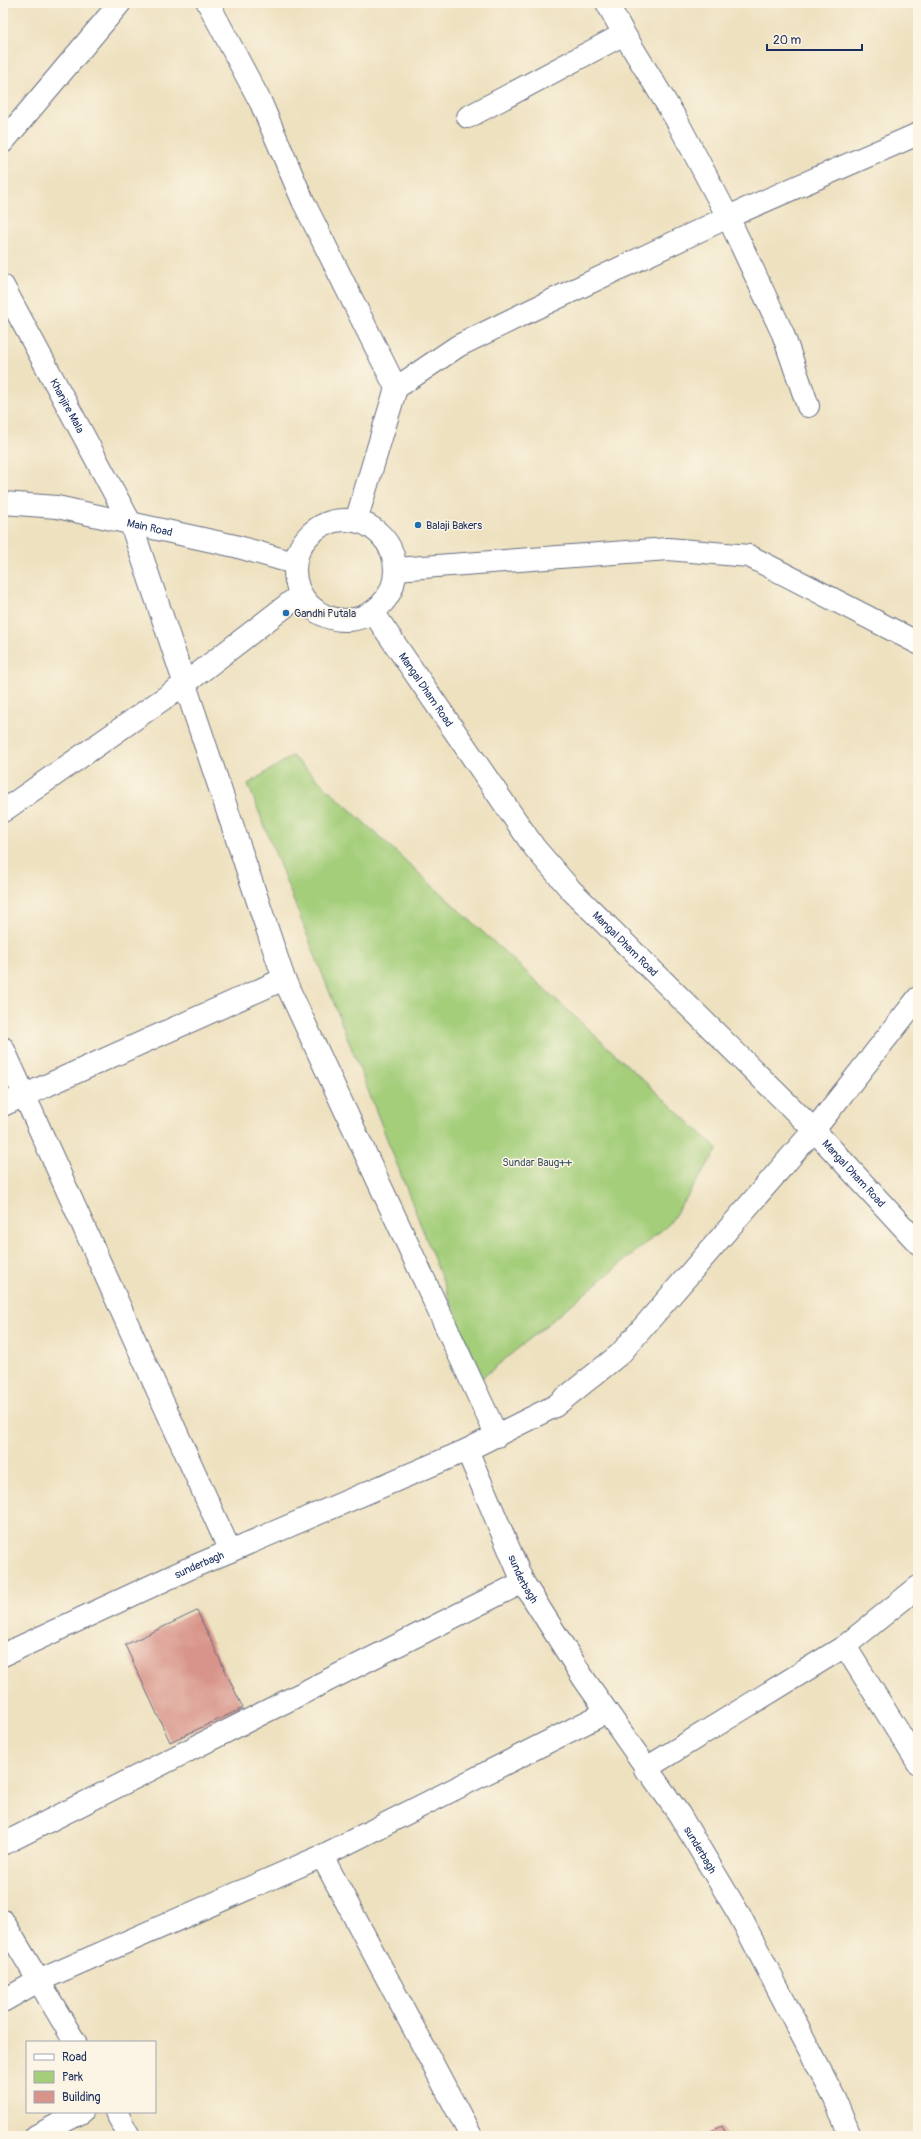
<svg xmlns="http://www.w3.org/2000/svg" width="921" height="2139" font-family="Pangolin,sans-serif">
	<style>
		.green { fill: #a4ce7a; stroke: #607e6c }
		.building { fill: #d8948a }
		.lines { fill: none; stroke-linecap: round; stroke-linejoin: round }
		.street-casing { stroke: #656d80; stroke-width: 24 }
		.secondary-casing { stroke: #656d80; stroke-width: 24 }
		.primary-casing { stroke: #656d80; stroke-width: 24 }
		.street { stroke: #fff; stroke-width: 22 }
		.secondary { stroke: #fff; stroke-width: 22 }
		.primary { stroke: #fff; stroke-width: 22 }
		.poi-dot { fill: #1f6fb2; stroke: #fcf5e5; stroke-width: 1.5 }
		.labels { text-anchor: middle; stroke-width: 3; stroke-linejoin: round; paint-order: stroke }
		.street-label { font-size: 11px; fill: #1b2f5e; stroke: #fcf5e5 }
		.poi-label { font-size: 11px; fill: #1b2f5e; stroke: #fcf5e5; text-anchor: start }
		.park-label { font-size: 11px; fill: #3d5765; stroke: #fcf5e5 }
	</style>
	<rect width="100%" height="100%" fill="#fcf5e5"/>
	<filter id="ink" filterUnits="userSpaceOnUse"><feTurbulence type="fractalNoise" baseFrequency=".025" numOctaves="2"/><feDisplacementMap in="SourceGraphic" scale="8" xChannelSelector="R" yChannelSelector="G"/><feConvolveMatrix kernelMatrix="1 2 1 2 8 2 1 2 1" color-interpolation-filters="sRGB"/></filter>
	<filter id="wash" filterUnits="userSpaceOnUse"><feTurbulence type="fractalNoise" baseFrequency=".012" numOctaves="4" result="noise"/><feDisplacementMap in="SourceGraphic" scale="16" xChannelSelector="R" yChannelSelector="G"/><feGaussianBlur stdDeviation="0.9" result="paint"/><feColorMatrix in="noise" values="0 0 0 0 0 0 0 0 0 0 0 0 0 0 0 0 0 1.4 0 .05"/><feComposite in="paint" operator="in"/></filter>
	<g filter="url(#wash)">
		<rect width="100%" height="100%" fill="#eee1c0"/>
		<path class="green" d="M292,756L718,1149L669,1224L481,1379L248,784Z"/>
		<g id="blocks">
			<path class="building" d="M197,1611L243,1708L170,1742L125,1645Z
				M721,2126L726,2136H702Z"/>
		</g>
	</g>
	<g filter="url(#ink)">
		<use href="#blocks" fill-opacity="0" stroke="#656d80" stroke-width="1"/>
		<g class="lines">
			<defs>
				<path id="street" d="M208,3L261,103L303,201L396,388
					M607,3L624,34L676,119L728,217L783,334L808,406
					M468,117L624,34
					M3,142L120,3
					M356,521L396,388L458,346L517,317L728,217L918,134
					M131,524L284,979L497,1436
					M3,811L186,683L300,595
					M3,1048L230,1551
					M3,1105L284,979
					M845,1646L918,1763
					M645,1769L845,1646L918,1587
					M3,1844L523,1582
					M322,1856L471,2136
					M3,2001L38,1981L322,1856L607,1712
					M36,2136L82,2112"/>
				<g id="secondary">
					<path id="s1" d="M3,286L131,524"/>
					<path id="s2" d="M373,612L534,847L571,890L814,1130L918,1243"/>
					<path d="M467,1450L555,1406L620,1354L814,1130L918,998"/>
					<path id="s3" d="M3,1655L188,1569L467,1450L523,1582L584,1679L679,1814L740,1916L835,2099L850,2136"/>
					<path d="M3,1921L75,2042"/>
					<path d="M116,2112L129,2136"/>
				</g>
				<g id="primary">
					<path id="s4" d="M3,503L57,507L235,546L294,563"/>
					<circle cx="345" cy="570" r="50"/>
					<path d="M396,569L668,549L749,556L918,643"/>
				</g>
			</defs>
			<use href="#street" class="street-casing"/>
			<use href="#secondary" class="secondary-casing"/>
			<use href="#primary" class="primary-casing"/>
			<use href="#street" class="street"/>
			<use href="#secondary" class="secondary"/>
			<use href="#primary" class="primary"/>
		</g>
	</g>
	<g class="poi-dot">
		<circle cx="418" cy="525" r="4"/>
		<circle cx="286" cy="613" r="4"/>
	</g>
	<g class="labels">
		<g class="street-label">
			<text dy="4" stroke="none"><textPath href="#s1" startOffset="136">Khanjire Mala</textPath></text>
			<text dy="4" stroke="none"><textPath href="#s4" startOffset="149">Main Road</textPath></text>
			<text dy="4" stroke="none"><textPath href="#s2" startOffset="94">Mangal Dham Road</textPath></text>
			<text dy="4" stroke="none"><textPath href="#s2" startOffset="418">Mangal Dham Road</textPath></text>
			<text dy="4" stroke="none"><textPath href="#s2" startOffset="742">Mangal Dham Road</textPath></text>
			<text dy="4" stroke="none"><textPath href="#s3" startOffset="216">sunderbagh</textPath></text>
			<text dy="4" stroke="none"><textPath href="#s3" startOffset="648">sunderbagh</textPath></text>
			<text dy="4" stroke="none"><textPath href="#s3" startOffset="972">sunderbagh</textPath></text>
		</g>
		<g class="poi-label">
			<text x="426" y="529">Balaji Bakers</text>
			<text x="294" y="617">Gandhi Putala</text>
		</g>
		<g class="park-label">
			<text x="537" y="1166">Sundar Baug++</text>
		</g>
	</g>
	<rect width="921" height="2139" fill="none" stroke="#fcf5e5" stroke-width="16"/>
	<rect x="26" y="2041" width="130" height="72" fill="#fcf5e5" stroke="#a2a6af"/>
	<rect x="34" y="2054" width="20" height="6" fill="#ffffff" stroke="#a2a6af"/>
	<text x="62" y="2061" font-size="12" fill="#1b2f5e">Road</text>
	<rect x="34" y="2071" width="20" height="12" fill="#a4ce7a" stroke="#a2a6af"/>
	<text x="62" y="2081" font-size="12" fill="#1b2f5e">Park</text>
	<rect x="34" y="2091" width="20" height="12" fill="#d8948a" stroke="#a2a6af"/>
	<text x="62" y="2101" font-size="12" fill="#1b2f5e">Building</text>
	<path d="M767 44v6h95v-6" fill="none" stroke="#1b2f5e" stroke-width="2"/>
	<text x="773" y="44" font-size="12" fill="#1b2f5e" stroke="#fcf5e5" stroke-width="3" paint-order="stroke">20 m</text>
</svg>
